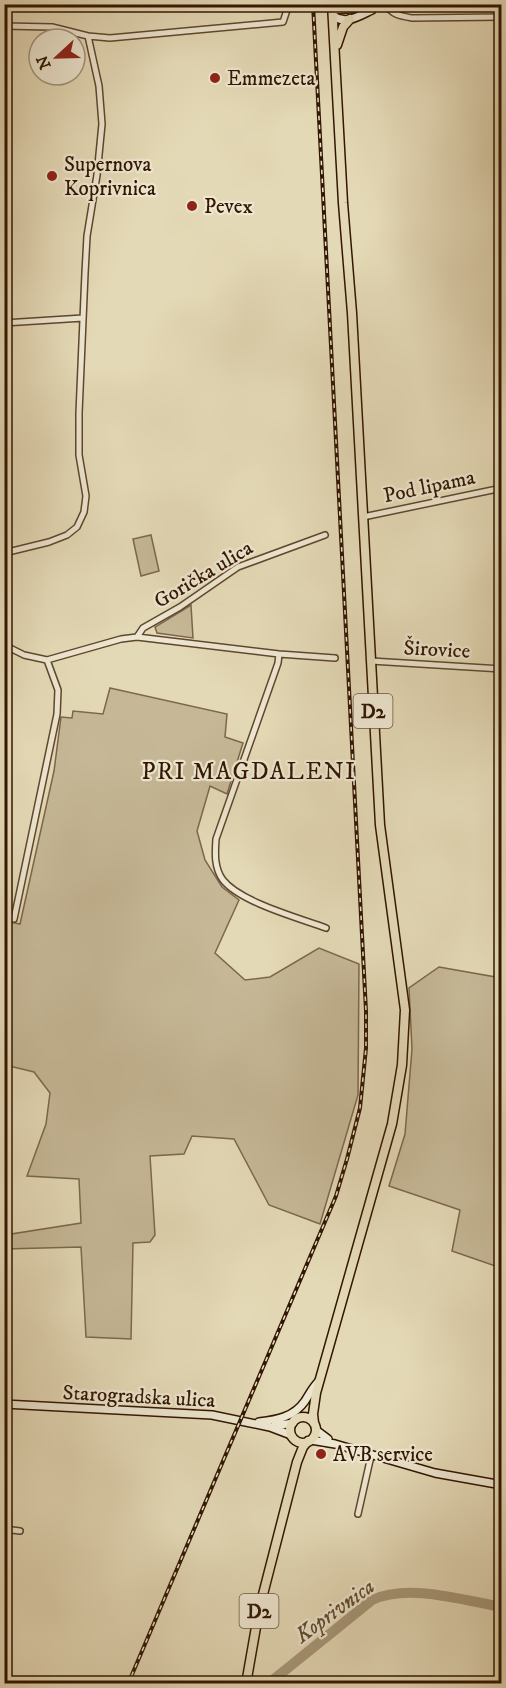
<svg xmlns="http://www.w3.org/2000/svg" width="506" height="1688" font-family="'IM FELL DW Pica',serif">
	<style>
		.green { fill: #c6b897; stroke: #7c674c; stroke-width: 1.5 }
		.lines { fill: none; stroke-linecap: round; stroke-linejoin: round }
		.river { stroke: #a79778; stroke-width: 10 }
		.street-casing { stroke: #5e472e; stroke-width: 8 }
		.secondary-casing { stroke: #321601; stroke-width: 10 }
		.primary-casing { stroke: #321601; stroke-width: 11 }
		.street { stroke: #ede6d0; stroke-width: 5 }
		.secondary { stroke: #ede6d0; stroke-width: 7 }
		.primary { stroke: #e4d9b6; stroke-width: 8 }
		.rail-casing { stroke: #321601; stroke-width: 4 }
		.rail { stroke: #ede6d0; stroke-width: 1.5; stroke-dasharray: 4.5; stroke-linecap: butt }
		.poi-dot { fill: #8f2418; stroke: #ede6d0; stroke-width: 2 }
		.labels { text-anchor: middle; stroke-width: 4.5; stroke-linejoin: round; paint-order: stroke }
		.shield { fill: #ede6d0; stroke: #6a543f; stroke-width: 1.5 }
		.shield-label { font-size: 20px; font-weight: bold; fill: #321601 }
		.poi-label { font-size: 21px; fill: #321601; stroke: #ede6d0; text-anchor: start }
		.street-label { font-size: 21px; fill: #321601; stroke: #ede6d0 }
		.water-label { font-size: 22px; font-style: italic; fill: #614a31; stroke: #ede6d0 }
		.quarter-label { font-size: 24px; letter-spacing: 1.5px; fill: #321601; stroke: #ede6d0 }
	</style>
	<rect width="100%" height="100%" fill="#e4d9b6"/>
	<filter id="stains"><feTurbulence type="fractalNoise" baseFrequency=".00333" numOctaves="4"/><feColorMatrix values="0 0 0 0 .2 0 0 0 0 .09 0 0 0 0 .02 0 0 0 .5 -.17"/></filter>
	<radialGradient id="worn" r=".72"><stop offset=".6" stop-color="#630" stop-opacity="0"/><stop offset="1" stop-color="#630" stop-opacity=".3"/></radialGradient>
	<path class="green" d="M151,535L159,571L141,576L133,539Z
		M191,605L193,638L157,633L155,627Z
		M110,688L227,714L225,737L243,743L227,794L210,786L197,831L205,860L222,887L239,900L215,953L245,980L270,977L319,948L359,964L358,1095L320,1224L269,1205L234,1139L192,1136L184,1154L150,1156L155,1235L150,1242L133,1243L131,1339L86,1337L81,1247L4,1249L5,1235L81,1223L79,1179L27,1176L46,1124L50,1093L34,1072L5,1065V921L20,924L54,771L61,717L72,718L73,711L103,714Z
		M439,967L501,978V1268L452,1251L460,1210L389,1186L405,1134L412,1049L409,988Z"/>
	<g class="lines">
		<path class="river" d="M268,1684L372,1600C408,1583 462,1600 502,1607"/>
		<defs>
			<path id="street" d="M386,5C392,15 401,16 412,18L502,17
				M4,26L52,27L88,36L110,38L283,22L289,4
				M4,323L83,318
				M363,517L502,488
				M4,553L49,542L67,535L77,527L84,512L86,496L79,455V413L85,273L87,236L97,175L102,124L99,86L88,36
				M137,637L143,628L180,607L238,567L325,535
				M4,645L24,655L47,660L121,639L137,637L279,654L335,658
				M279,654L278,663L216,839C215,853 214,868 223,880C240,902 299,918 326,928
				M371,661L502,669
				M14,919L57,714L58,690L47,660
				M358,1514L371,1456
				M4,1529L20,1531"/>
			<path id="secondary" d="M332,10L377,7L388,4
				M333,16C346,25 359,16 372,10
				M4,1404L212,1415L270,1427L291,1435
				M259,1422C277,1420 294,1417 305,1401C310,1393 313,1387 319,1381
				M275,1426L293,1423
				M316,1430L328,1439
				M311,1440L335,1444L435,1473L502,1485"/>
			<path id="primary" d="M337,45L343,27L350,19
				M290 1430a13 13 0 1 1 26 0a13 13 0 1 1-26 0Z
				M314,1423L313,1414L316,1393L392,1124L402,1065L405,1010L380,825L352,313L343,203L332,4
				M246,1684L259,1610L297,1462L303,1447L308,1441"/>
		</defs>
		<use href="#street" class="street-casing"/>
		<use href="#secondary" class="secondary-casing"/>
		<use href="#primary" class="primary-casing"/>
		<use href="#street" class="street"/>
		<use href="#secondary" class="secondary"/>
		<use href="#primary" class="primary"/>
		<defs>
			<path id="rail" d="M128,1684L336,1196L347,1159L360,1108L366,1048V1011L313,4"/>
		</defs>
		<use href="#rail" class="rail-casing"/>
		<use href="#rail" class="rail"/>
	</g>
	<g class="poi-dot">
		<circle cx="215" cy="78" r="6"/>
		<circle cx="52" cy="176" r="6"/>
		<circle cx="192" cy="206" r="6"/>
		<circle cx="321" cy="1454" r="6"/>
	</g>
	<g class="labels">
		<g class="shield">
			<rect x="353.5" y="694" width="39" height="34" rx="4.5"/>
			<rect x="239.5" y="1594" width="39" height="34" rx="4.5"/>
		</g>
		<g class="shield-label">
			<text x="373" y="718">D2</text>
			<text x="259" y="1618">D2</text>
		</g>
		<g class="poi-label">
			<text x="227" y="85">Emmezeta</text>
			<text x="64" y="171">Supernova<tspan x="64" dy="24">Koprivnica</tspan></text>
			<text x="204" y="213">Pevex</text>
			<text x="333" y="1461">AVB service</text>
		</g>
		<g class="street-label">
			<text transform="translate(429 486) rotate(-12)" y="7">Pod lipama</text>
			<text transform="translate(203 574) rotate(-31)" y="7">Gorička ulica</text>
			<text transform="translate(437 649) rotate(3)" y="7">Širovice</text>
			<text transform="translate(139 1396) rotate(3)" y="7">Starogradska ulica</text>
		</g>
		<g class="water-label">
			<text transform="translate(334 1610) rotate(-36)" y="8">Koprivnica</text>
		</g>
		<g class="quarter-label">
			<text x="249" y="779">PRI MAGDALENI</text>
		</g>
	</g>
	<rect width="506" height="1688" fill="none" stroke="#e4d9b6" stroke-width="24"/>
	<rect x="6" y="6" width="494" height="1676" fill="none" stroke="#321601" stroke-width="3"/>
	<rect x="12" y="12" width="482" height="1664" fill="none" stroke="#321601" stroke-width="1.5"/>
	<g transform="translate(57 57) rotate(248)"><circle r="28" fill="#ede6d0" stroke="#a2937d" stroke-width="1.5"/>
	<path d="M0-4.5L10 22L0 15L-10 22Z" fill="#8f2418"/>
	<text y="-9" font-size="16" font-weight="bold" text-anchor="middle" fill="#321601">N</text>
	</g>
	<rect width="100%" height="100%" filter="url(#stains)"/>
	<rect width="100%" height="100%" fill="url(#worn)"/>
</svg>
